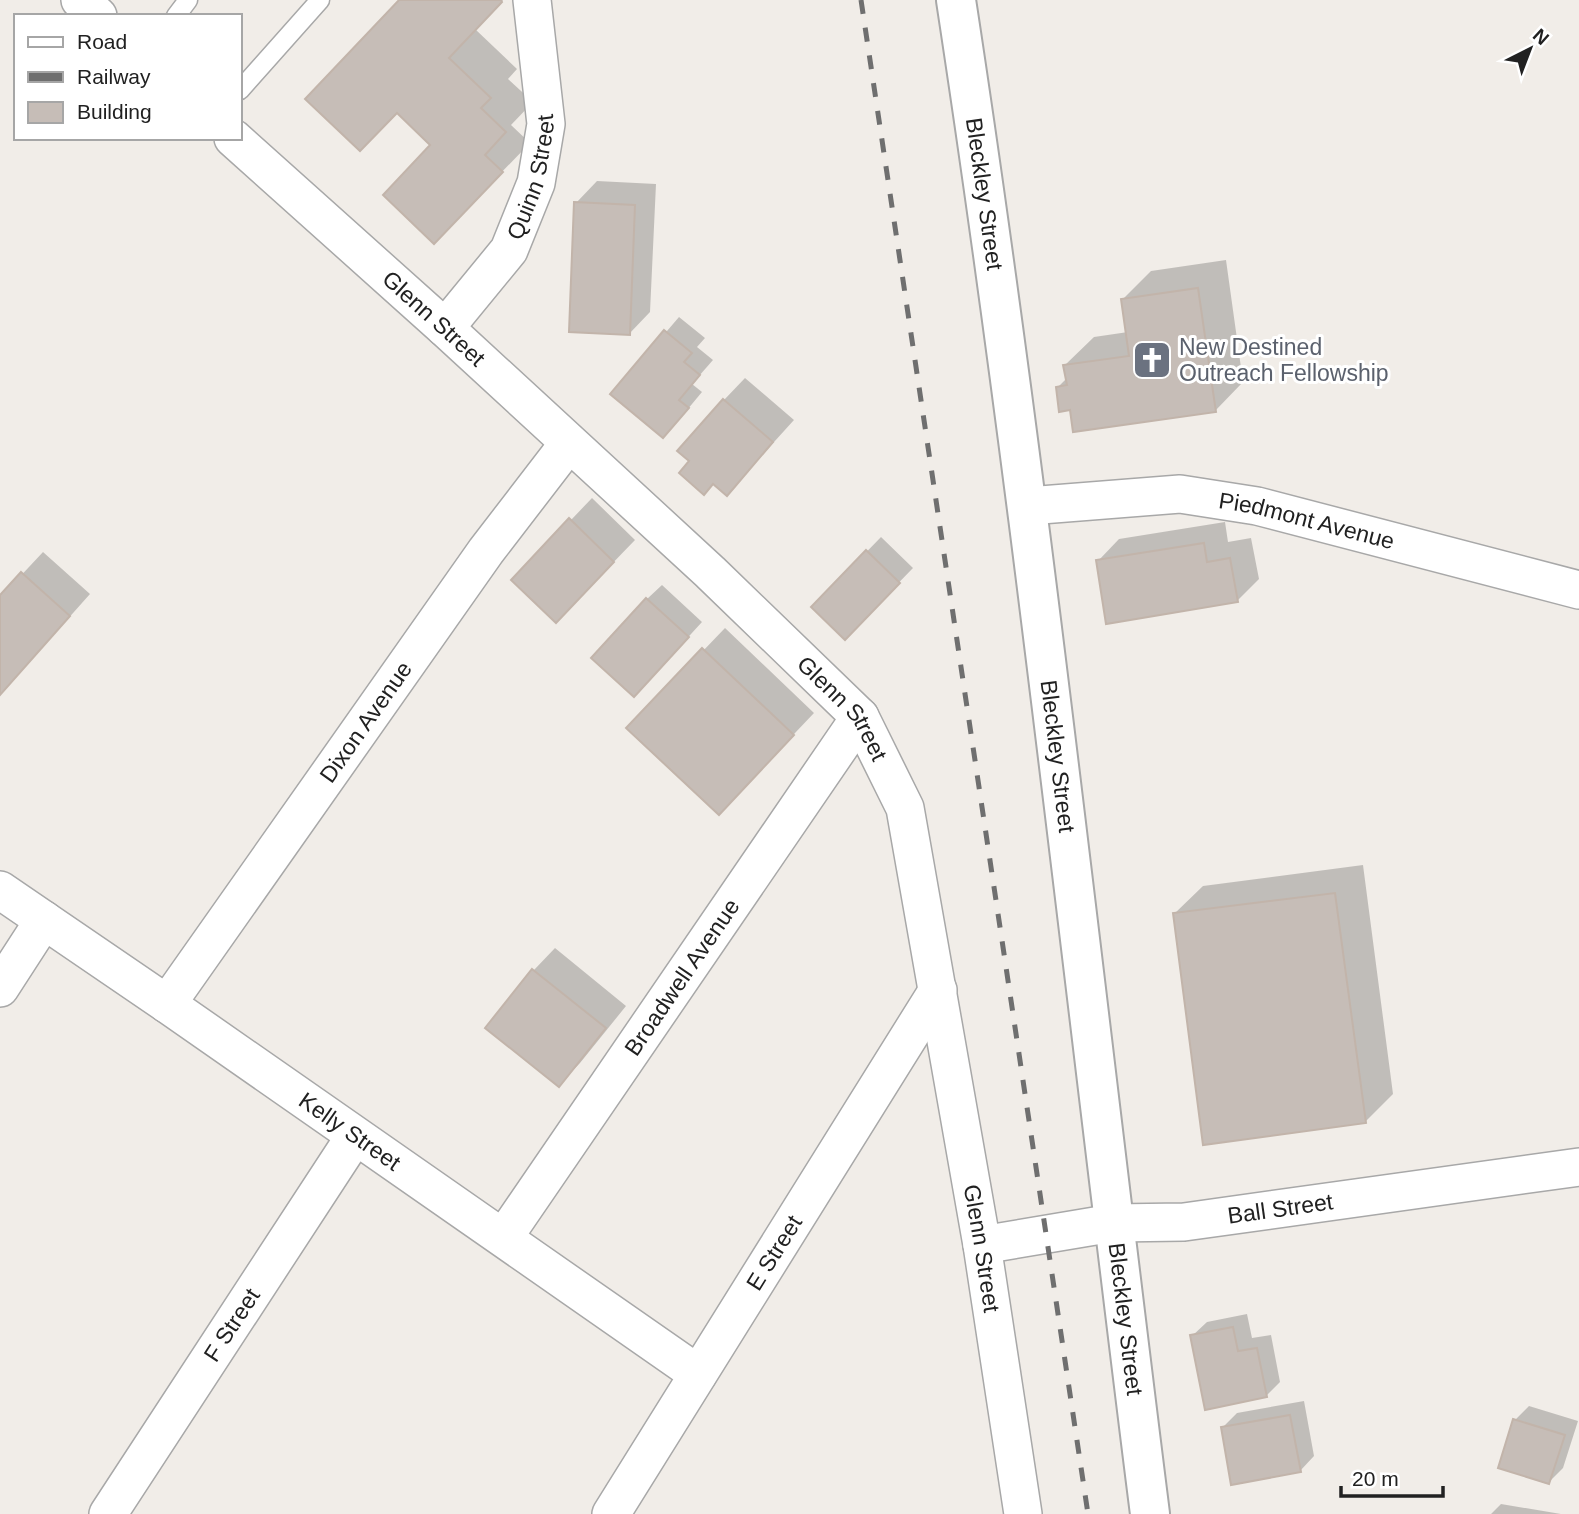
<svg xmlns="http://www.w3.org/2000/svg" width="1579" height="1514" font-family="Helvetica,sans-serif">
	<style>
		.shadow { fill: #0003 }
		.building { fill: #c6bdb7; stroke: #c2b4aa; stroke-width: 2 }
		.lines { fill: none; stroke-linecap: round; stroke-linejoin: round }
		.service-casing { stroke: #a8a8a8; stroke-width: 21 }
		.minor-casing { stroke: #a8a8a8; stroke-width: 40 }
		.tertiary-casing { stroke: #a8a8a8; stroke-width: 42 }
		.service { stroke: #fff; stroke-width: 18 }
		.minor { stroke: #fff; stroke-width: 37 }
		.tertiary { stroke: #fff; stroke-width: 38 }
		.rail { stroke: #6f6f6f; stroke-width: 5; stroke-dasharray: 14 14; stroke-linecap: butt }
		.labels { text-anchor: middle; stroke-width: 6; stroke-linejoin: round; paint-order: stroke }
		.street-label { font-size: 23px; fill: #212121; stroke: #fff }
		.worship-label { font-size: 23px; fill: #5b616d; stroke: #fff; text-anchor: start }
	</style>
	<rect width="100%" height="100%" fill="#f1ede8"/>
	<path class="shadow" d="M402,0H503L475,29L517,69L508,79L533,102L511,125L530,143L462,213L433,145Z
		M597,181L656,184L650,312L629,334L576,203Z
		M1226,260L1243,382L1215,411L1072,408L1058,387L1067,378L1065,365L1094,337L1128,332L1123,299L1151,271Z
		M679,317L705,338L697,347L713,360L692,384L702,392L677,422L613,394Z
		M745,378L794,420L727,494L692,461L724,400Z
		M592,498L635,540L577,600L571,520Z
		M1225,522L1228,542L1251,538L1259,579L1237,601L1098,561L1119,539Z
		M881,537L913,568L845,638L813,607Z
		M43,552L90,594L0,695V598Z
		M662,585L702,622L648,681L647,599Z
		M725,628L814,713L740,791L629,728Z
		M1363,865L1393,1094L1365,1122L1174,914L1203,886Z
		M555,948L626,1006L580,1063L559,1085L487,1028L534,970Z
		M1247,1314L1252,1338L1271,1335L1280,1382L1266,1396L1192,1336L1207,1322Z
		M1304,1401L1314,1456L1300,1471L1222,1428L1237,1413Z
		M1529,1406L1578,1421L1563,1468L1549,1482L1515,1420Z
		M1501,1504L1561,1514H1491Z"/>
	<path class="building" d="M399,0H501L502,2L449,58L491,98L481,108L506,132L485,155L503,172L434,244L383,195L430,145L397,113L360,151L305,99Z
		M574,202L635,205L630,335L569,332Z
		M1198,288L1216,412L1073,432L1070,410L1059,412L1056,387L1067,385L1063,365L1129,356L1121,299Z
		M664,330L692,353L684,362L700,375L679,400L689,408L663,438L610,394Z
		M723,399L773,442L727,496L713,484L704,495L679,473L689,461L677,451Z
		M569,518L614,562L556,623L511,580Z
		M1204,543L1207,562L1230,558L1238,602L1106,624L1096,560Z
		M866,550L900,583L845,640L811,607Z
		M21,572L70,616L0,695V595Z
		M646,598L689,637L634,697L591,658Z
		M702,648L794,735L719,815L626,728Z
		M1335,893L1366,1123L1203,1145L1173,913Z
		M532,969L606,1028L559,1087L485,1028Z
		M1233,1327L1238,1351L1257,1348L1267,1397L1205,1410L1190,1335Z
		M1290,1415L1301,1472L1231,1485L1221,1427Z
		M1513,1419L1565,1435L1549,1484L1498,1468Z"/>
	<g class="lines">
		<defs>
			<path id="service" d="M176,16L188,0
				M240,90L320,0"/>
			<g id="minor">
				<path d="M80,0L98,16"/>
				<path id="s1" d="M233,138L445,328L710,572L860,717L905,808L982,1245L1023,1514"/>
				<path id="s2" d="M445,328L509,250L536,183L546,124L532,0"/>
				<path id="s3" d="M1028,506L1180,494L1257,506L1579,590"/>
				<path id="s4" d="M0,890L167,1004L698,1374"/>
				<path d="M0,988L44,920"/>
				<path id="s5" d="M167,1004L486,551L569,443"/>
				<path id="s6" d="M504,1237L860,717"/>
				<path id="s7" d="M982,1245L1113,1223L1184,1222L1579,1167"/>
				<path id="s8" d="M108,1514L355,1136"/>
				<path id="s9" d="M611,1514L938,990"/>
			</g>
			<g id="tertiary">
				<path id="s10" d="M956,0C1033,503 1086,1009 1150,1514"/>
			</g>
		</defs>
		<use href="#service" class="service-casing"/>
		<use href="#minor" class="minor-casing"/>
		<use href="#tertiary" class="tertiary-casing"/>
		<use href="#service" class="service"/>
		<use href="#minor" class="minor"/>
		<use href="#tertiary" class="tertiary"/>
		<path class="rail" d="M861,0L1088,1514"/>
	</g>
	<defs>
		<symbol id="church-square" viewBox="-11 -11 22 22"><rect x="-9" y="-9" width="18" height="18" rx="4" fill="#6b7280" stroke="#fff"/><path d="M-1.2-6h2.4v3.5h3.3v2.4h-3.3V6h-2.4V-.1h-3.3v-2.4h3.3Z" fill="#fff"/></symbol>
	</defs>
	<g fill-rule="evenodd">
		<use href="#church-square" x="1130" y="338" width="44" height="44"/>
	</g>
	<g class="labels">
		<g class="street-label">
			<text dy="8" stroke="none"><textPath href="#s2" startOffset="178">Quinn Street</textPath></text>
			<text dy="8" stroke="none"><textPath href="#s10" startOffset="196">Bleckley Street</textPath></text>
			<text dy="8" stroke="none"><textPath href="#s1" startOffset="270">Glenn Street</textPath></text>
			<text dy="8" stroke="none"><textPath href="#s3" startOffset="282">Piedmont Avenue</textPath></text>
			<text dy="8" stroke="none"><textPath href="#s1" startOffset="836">Glenn Street</textPath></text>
			<text dy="8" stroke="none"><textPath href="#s5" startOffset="345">Dixon Avenue</textPath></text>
			<text dy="8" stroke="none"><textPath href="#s10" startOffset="763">Bleckley Street</textPath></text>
			<text dy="8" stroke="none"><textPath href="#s6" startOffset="315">Broadwell Avenue</textPath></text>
			<text dy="8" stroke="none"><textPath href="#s4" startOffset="425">Kelly Street</textPath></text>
			<text dy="8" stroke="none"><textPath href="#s7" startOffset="301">Ball Street</textPath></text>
			<text dy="8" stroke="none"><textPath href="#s1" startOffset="1402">Glenn Street</textPath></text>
			<text dy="8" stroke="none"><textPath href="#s9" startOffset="308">E Street</textPath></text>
			<text dy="8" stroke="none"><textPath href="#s10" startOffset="1330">Bleckley Street</textPath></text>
			<text dy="8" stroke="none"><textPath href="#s8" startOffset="226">F Street</textPath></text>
		</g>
		<g class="worship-label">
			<text x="1179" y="355">New Destined<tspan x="1179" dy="26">Outreach Fellowship</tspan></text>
		</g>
	</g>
	<rect x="14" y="14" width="228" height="126" fill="#ffffff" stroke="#a6a6a6" stroke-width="2"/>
	<rect x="28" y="37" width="35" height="10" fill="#ffffff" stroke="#a6a6a6" stroke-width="2"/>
	<text x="77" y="49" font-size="21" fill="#212121">Road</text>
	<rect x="28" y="72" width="35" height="10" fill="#6f6f6f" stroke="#a6a6a6" stroke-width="2"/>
	<text x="77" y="84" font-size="21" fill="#212121">Railway</text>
	<rect x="28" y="102" width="35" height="21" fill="#c6bdb7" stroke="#a6a6a6" stroke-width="2"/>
	<text x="77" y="119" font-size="21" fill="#212121">Building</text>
	<g transform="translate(1530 49) rotate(42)" stroke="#ffffff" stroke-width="5" paint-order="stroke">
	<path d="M0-5L12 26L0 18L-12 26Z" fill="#212121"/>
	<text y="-10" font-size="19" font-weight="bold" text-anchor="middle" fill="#212121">N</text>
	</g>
	<path d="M1341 1486v10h102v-10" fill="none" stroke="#212121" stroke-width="3.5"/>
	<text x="1352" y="1486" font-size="21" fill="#212121" stroke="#ffffff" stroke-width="5" paint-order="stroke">20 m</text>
</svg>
